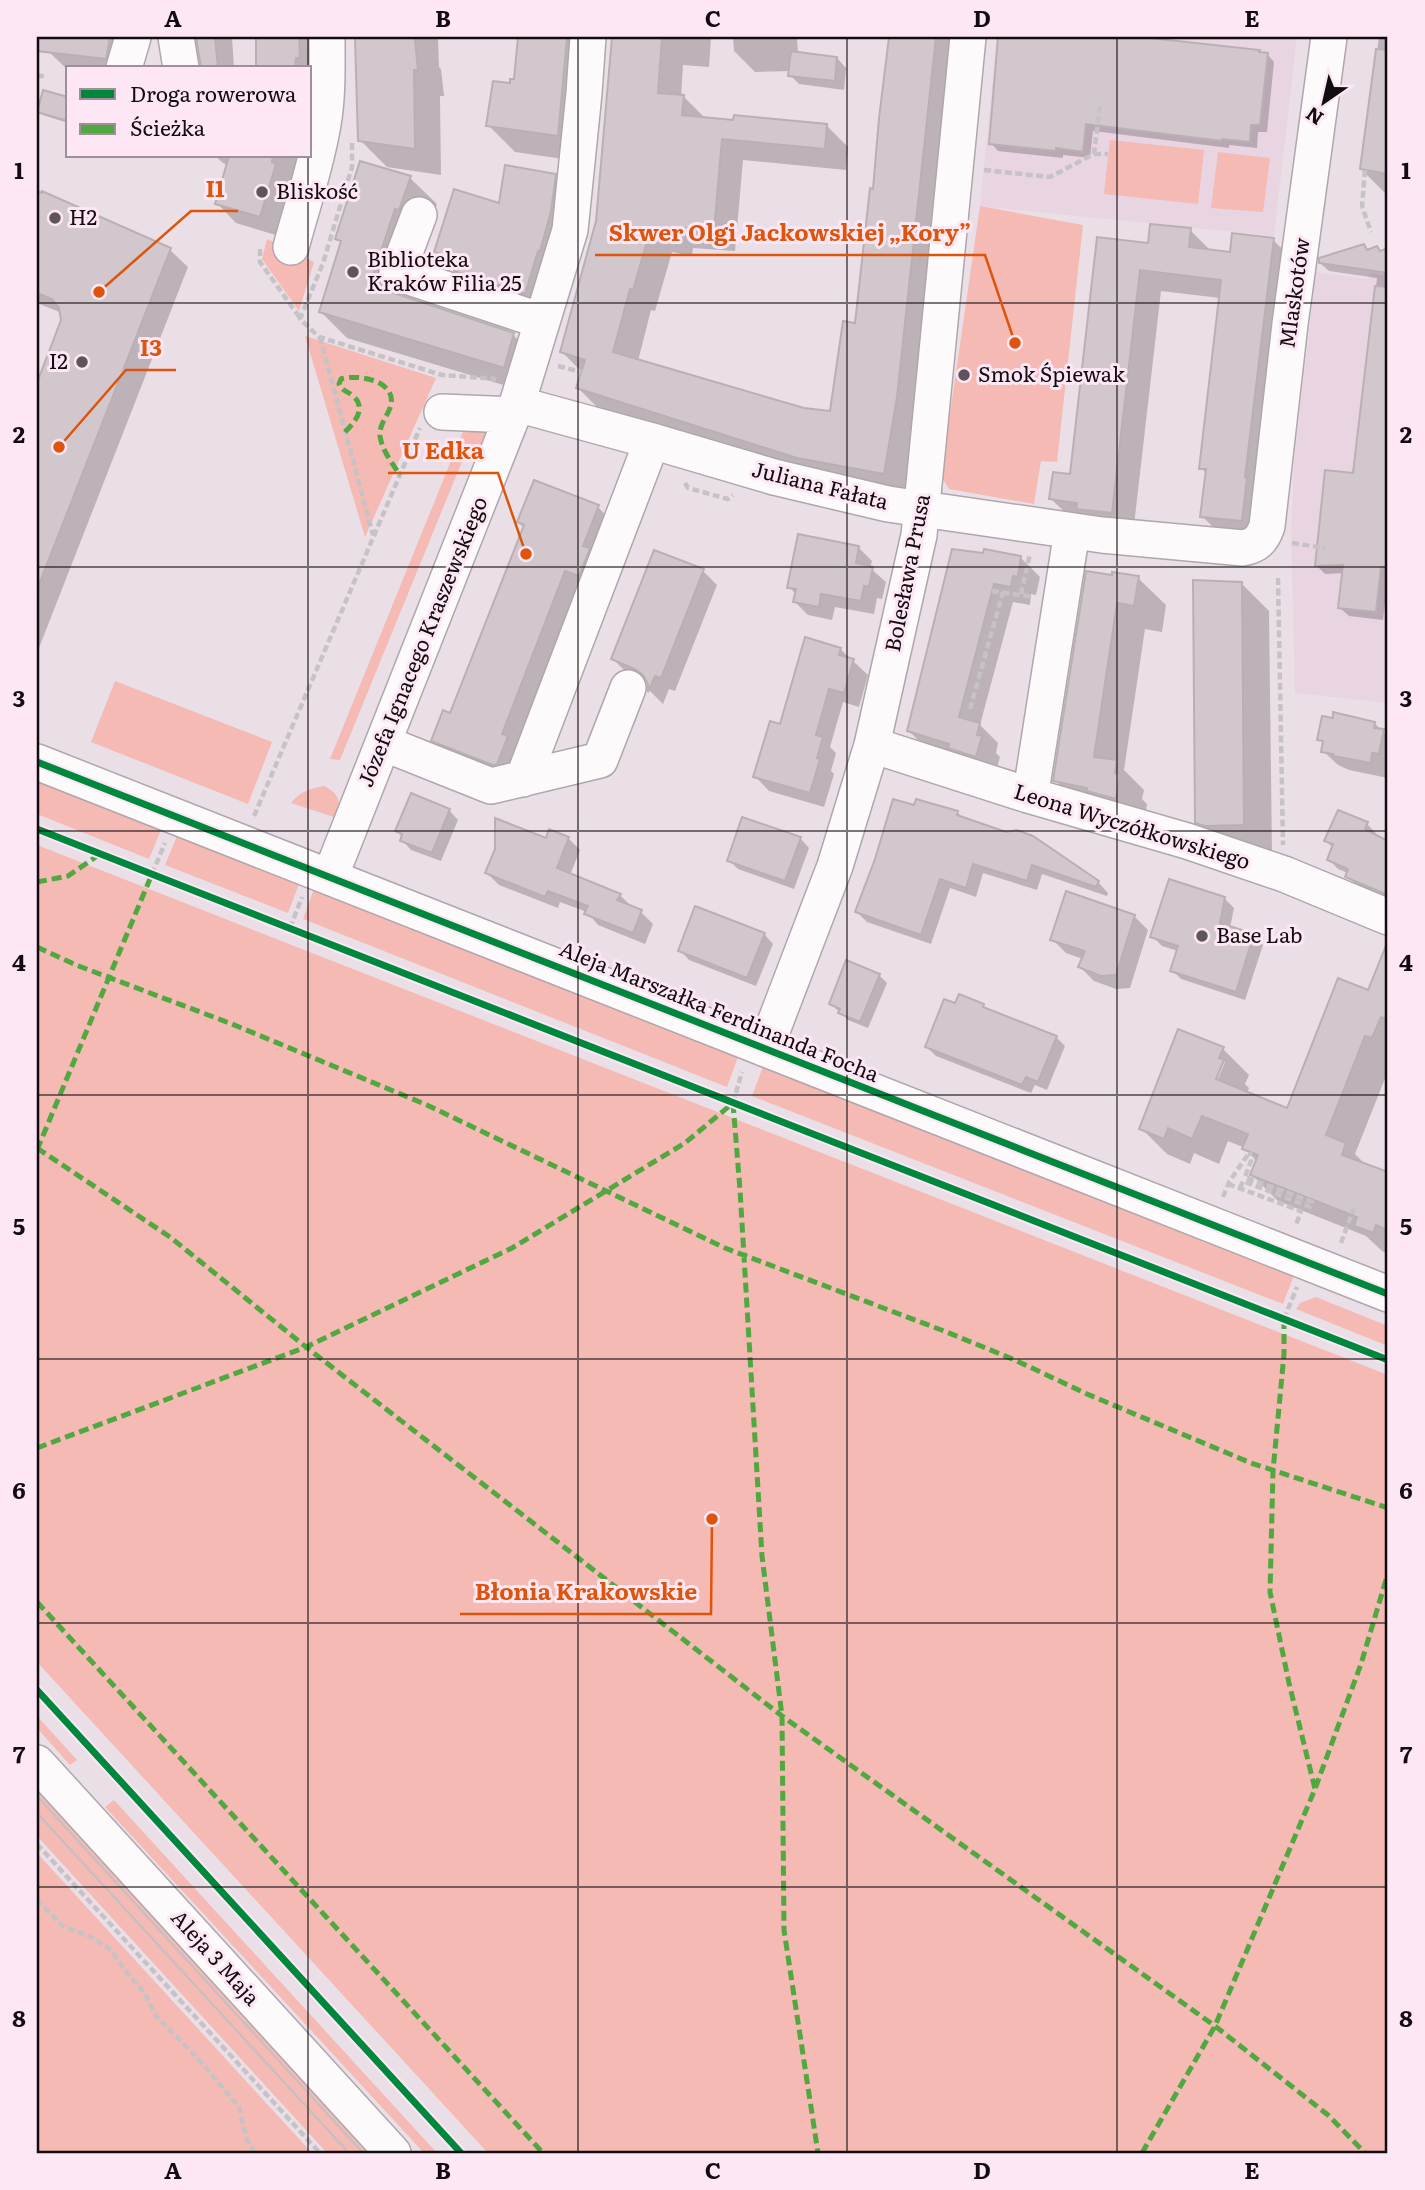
<svg xmlns="http://www.w3.org/2000/svg" width="1425" height="2190" font-family="Literata,serif">
	<style>
		.built { fill: #e9d4e2 }
		.green { fill: #f4bab3 }
		.shadow { fill: #0003; fill-rule: evenodd }
		.building { fill: #d2c7cc; stroke: #bab0b4; stroke-width: 2 }
		.lines { fill: none; stroke-linecap: round; stroke-linejoin: round }
		.minor-casing { stroke: #b0a6ad; stroke-width: 38 }
		.path { stroke: #c6c2c5; stroke-width: 4.5; stroke-dasharray: 7 3.5; stroke-linecap: butt }
		.minor { stroke: #fcfafb; stroke-width: 35 }
		.tram { stroke: #c2c0c2; stroke-width: 2 }
		.quiet { stroke: #51a841; stroke-width: 5; stroke-dasharray: 10 5; stroke-linecap: butt }
		.cycleway-casing { stroke: #fee7f5; stroke-width: 11 }
		.cycleway { stroke: #00873e; stroke-width: 7 }
		.grid { fill: none; stroke: #120b0f; stroke-width: 2; stroke-opacity: 0.55 }
		.poi-dot { fill: #5e555b; stroke: #fee7f5; stroke-width: 2.5 }
		.labels { text-anchor: middle; stroke-width: 6; stroke-linejoin: round; paint-order: stroke }
		.poi-label { font-size: 21px; fill: #120b0f; stroke: #fee7f5; text-anchor: start }
		.street-label { font-size: 21px; fill: #120b0f; stroke: #fee7f5 }
		.leader { fill: none; stroke: #dd550c; stroke-width: 2.5 }
		.callout-dot { fill: #dd550c; stroke: #fee7f5; stroke-width: 2.5 }
		.callout-label { font-size: 23px; text-anchor: middle; font-weight: bold; fill: #dd550c; stroke: #fee7f5; stroke-width: 6; stroke-linejoin: round; paint-order: stroke }
		.neatline { fill: none; stroke: #120b0f; stroke-width: 2.5 }
		.grid-label { font-size: 23px; text-anchor: middle; font-weight: bold; fill: #120b0f }
	</style>
	<rect width="100%" height="100%" fill="#ebdfe7"/>
	<path class="built" d="M997,37H1297L1274,236L980,206Z
		M1316,272L1367,279L1370,273L1388,276V703L1295,693L1291,531L1294,462Z"/>
	<path class="green" d="M1110,140L1204,150L1198,204L1104,194Z
		M1218,152L1270,158L1263,212L1211,208Z
		M980,206L1083,225L1057,462L1041,461L1034,504L949,489L941,476Z
		M267,239L314,262L299,311L262,259Z
		M305,336L436,378L365,537Z
		M466,424L498,429L491,449L468,447L340,760L330,759Z
		M115,681L272,742L248,804L91,742Z
		M37,781L161,830L149,859L37,814Z
		M324,786C340,794 341,802 337,818L291,803C299,792 311,788 324,786Z
		M177,836L299,884L288,913L165,865Z
		M37,845L1388,1375V2153H488L37,1662Z
		M314,889L738,1057L727,1087L303,919Z
		M764,1064L1294,1275L1283,1304L752,1096Z
		M1316,1297L1388,1326V1346L1296,1309L1300,1303Z
		M37,1716L77,1760L70,1765L37,1728Z
		M37,1774L383,2153H327L37,1836Z
		M114,1800L437,2153H424L105,1807Z
		M37,1853L312,2153H37Z"/>
	<path class="shadow" d="M51,37H141L137,68H68V70L49,52Z
		M198,37H232L234,68H202Z
		M257,37H318L310,68H257Z
		M357,37H438L439,67L441,69L444,96H440L441,175L387,167L360,140Z
		M519,37H595L584,162L515,152L488,125L516,81Z
		M613,37H711L709,67L683,65L681,97H684L706,119L826,125L848,147L846,170L743,160L735,251L693,248L692,256L672,252L655,311L651,310L638,361L803,410L831,413L857,325L875,191L890,37H959L906,494L819,479L600,410L578,388L583,373L562,352L598,221Z
		M733,37H797L798,54L837,58L846,68L844,90L799,84L790,75L791,71L755,72L734,51Z
		M1000,37H1126L1259,52L1267,54L1274,62L1267,132H1258L1257,148L1229,145V148L1093,131L1090,158L1063,155V158L998,151L991,143L996,67Z
		M1379,37H1388V196L1361,169Z
		M44,92L68,99V123L43,115L38,111Z
		M215,156H303L279,236L236,223L217,203L228,165L223,163Z
		M361,163L410,178L437,204L426,235L421,234L400,297L513,335L540,361L530,393L347,338L321,312L342,243L337,239Z
		M555,176L562,183L558,218L532,300L464,278L456,270L458,264L443,259L436,252L500,205Z
		M37,190L170,250L188,267L37,653V388L63,320L62,313L37,303Z
		M1190,230L1212,252L1231,254L1273,240L1295,261L1263,542L1224,538L1202,516L1207,474L1201,468L1220,298L1161,291L1133,534L1073,520L1051,499L1071,476L1098,239L1149,245Z
		M1364,246L1369,251L1377,248L1382,253L1388,250V579L1383,620L1349,616L1340,608L1344,573L1325,574L1317,566L1355,475L1377,278L1329,271L1320,263Z
		M598,507L616,526L516,782L452,759L433,740L451,715L524,528L519,522Z
		M858,547L872,561L870,568L886,582L882,599L877,598L874,614L835,607L832,620L808,615L795,602L796,594L789,587Z
		M954,551L1020,557L1040,577L1036,595L1031,594L1030,605L1013,602L980,725L998,743L996,753L1000,757L995,775L928,750L909,731Z
		M703,571L717,585L675,691L669,689L663,704L650,691L648,681L627,673L613,659Z
		M1088,573L1138,578L1166,605L1162,632L1145,629L1124,770L1144,790L1142,799L1147,804L1144,826L1083,808L1055,780Z
		M1241,583L1269,611L1272,853L1225,850L1197,822Z
		M840,649L868,675L859,707L843,702L830,747L836,753L831,771L834,774L824,807L769,791L755,776L781,726Z
		M1374,723L1388,736V778L1349,770L1338,765L1323,751L1325,745L1319,739Z
		M915,807L957,812L965,820L1006,833L1032,838L1098,882L1108,893L1107,896L1042,874L1037,890L983,873L976,897L950,888L931,944L867,922L857,912Z
		M449,810L458,820L441,861L411,850L402,840L403,837L397,831Z
		M1367,824L1382,840L1388,843V899L1357,886L1347,876L1348,873L1338,869L1329,859L1333,848L1326,841Z
		M568,838L580,850L570,875L620,895L632,907L641,912L653,924L645,944L598,925L587,912L560,902L558,908L499,885L487,873L547,840Z
		M800,838L809,848L794,889L738,869L729,860Z
		M1224,898L1234,908L1230,928L1253,936L1263,945L1245,1000L1181,979L1172,970L1178,951L1162,946L1152,936Z
		M1134,916L1148,930L1130,988L1116,989L1094,981L1080,967L1083,959L1066,953L1052,939Z
		M764,934L773,944L756,986L689,960L680,950Z
		M1385,953L1388,954V1071L1355,1154L1367,1166L1388,1175V1254L1382,1251L1366,1236L1278,1201L1252,1175L1257,1162L1245,1148L1228,1141L1219,1164L1194,1153L1190,1164L1167,1154L1141,1128L1223,1049L1249,1075L1245,1084L1249,1088L1247,1094L1288,1110L1369,992ZM1221,1062H1225L1214,1088L1211,1087Z
		M879,975L887,983L868,1028L848,1020L831,1004Z
		M983,1005L989,1012L1056,1037L1065,1046L1047,1090L1035,1085L1031,1093L936,1056L927,1047L956,1006Z"/>
	<path class="building" d="M37,37H110L106,59L37,51Z
		M196,37H215L218,68H201Z
		M256,37H299L300,58H296L295,68H256Z
		M355,37H413L415,40L418,70H414L415,149L358,141Z
		M518,37H567L558,136L486,126L493,81L510,83V79H514Z
		M612,37H662L658,93L684,95L682,115L733,120L734,115L827,124L825,149L722,139L714,230L672,227L671,235L650,231L633,290L630,289L613,352L804,408L830,411L843,321L855,323L870,188L873,189L879,118L889,37H936L897,397L884,474L797,458L576,388L585,360L560,352L596,221Z
		M998,37H1141L1260,50L1259,52L1268,53L1260,125H1251L1250,142L1222,139V141L1086,124L1083,152L1056,148V151L989,144Z
		M1376,49L1388,50V174L1360,169Z
		M791,51L837,57L835,81L788,76Z
		M43,90L68,97V121L37,112Z
		M229,156H273L272,162L276,164L260,217L215,204Z
		M360,161L411,176L399,210L395,209L371,281L381,284L391,292L514,333L504,368L319,312L341,241L335,239Z
		M505,165L556,174L551,211L540,251H538L525,294L454,271L458,259L434,252L454,189L499,203Z
		M37,191L42,193V191L171,248L38,587L37,383L61,320L59,308L52,299L37,293Z
		M1150,224L1191,228L1189,247L1230,252L1232,233L1274,238L1245,477H1247L1242,521L1200,517L1206,469H1199L1221,280L1140,270L1112,513L1076,509L1077,503L1049,499L1053,472L1070,474L1097,237L1148,243Z
		M1364,244L1367,250L1377,246L1380,251L1388,248V273L1319,263V258Z
		M1375,286L1388,287V502L1386,525L1388,526V568L1381,567L1376,612L1338,608L1343,565L1315,566L1325,470L1353,473Z
		M534,480L599,505L583,546L590,548L579,576L565,571L502,734L508,736L497,764L493,765L431,741L443,710L450,713L524,525L517,522Z
		M798,534L859,546L856,563L873,567L869,587L864,586L861,601L821,594L819,607L793,602L796,589L787,588Z
		M952,549L983,553L984,549L1021,556L1018,577L1013,576L1011,587L994,584L959,717L980,723L977,735L982,736L976,757L948,748L949,744L907,731Z
		M654,550L704,569L661,678L655,676L648,692V684L643,675L635,669L611,659Z
		M1086,571L1112,575V572L1139,576L1134,606L1117,603L1094,757L1117,760L1115,773L1120,774L1116,799L1087,791V788L1053,781Z
		M1193,580L1242,582L1244,825L1205,826L1195,823Z
		M805,637L841,648L839,655L854,659L844,693L829,689L816,735L823,737L817,758L820,759L810,793L753,777L770,721L780,724Z
		M1333,712L1375,722L1374,728L1384,729L1379,754L1372,753L1371,763L1333,756V754L1321,752L1323,741L1317,740L1322,716L1333,718Z
		M411,793L450,809L432,853L400,841L402,834L395,831Z
		M893,799L914,805L916,799L958,811L957,815L1006,832L1017,830L1033,836L1099,881L1096,887L1032,865L1027,881L973,864L966,888L940,879L921,935L855,912L875,859Z
		M1338,810L1368,822L1365,829L1388,841V895L1345,877L1348,869L1327,860L1333,844L1324,841Z
		M742,817L801,837L785,881L727,861Z
		M495,818L546,838L549,829L569,837L557,868L621,894L617,900L642,910L633,933L584,914L588,906L548,891L545,897L485,873L495,849Z
		M1169,879L1225,897L1220,923L1254,934L1236,992L1170,971L1178,946L1150,937Z
		M1066,891L1135,915L1116,975L1101,976L1078,967L1085,951L1050,940Z
		M695,906L765,933L747,978L678,951Z
		M1387,943L1388,1020L1381,1017L1372,1038L1365,1036L1326,1135L1346,1143L1342,1155L1388,1172V1230L1376,1225L1373,1233L1354,1226L1357,1217L1250,1175L1258,1155L1242,1149L1248,1134L1202,1116L1192,1139L1168,1128L1164,1139L1139,1129L1178,1029L1224,1047L1219,1058L1224,1060L1216,1079L1287,1108L1338,978L1368,990Z
		M846,960L880,974L860,1022L838,1013L840,1009L829,1004Z
		M959,994L984,1004L983,1007L1057,1036L1038,1082L1026,1077L1022,1085L925,1047L944,999L955,1003Z"/>
	<g class="lines">
		<defs>
			<path id="minor" d="M176,37L181,68
				M124,68L133,37
				M419,215L397,273L542,321
				M291,247C302,206 316,166 323,124C328,95 327,66 327,37
				M517,404L652,441L774,477L888,504L1102,535L1243,548C1257,545 1262,540 1267,526L1290,324L1329,37
				M442,412L513,415
				M383,743L491,786L600,760L628,688
				M872,745L1028,795L1187,841L1284,874L1388,917
				M37,762L1388,1294
				M523,779L652,441
				M1028,795L1033,779L1072,531
				M330,877L517,404L570,230L584,93L588,37
				M765,1049L835,866L872,745L919,535L968,37
				M37,1763L393,2153"/>
		</defs>
		<use href="#minor" class="minor-casing"/>
		<path class="path" d="M37,75L46,77
			M352,143V167L323,263L300,319L319,337L442,375L496,379
			M1094,154H1108
			M984,170L1050,177L1094,154L1100,106
			M1365,170L1362,206L1371,232
			M260,249V262L300,318
			M320,337L373,535
			M558,366L581,372
			M685,483L688,488L728,499L733,495
			M1292,543L1325,548
			M1278,578L1283,845
			M992,591L1033,597
			M1021,594L1030,554
			M970,709L1003,592
			M254,816L420,428
			M152,874L165,843
			M290,928L302,897
			M733,1103L742,1072
			M1228,1184L1301,1211L1296,1225
			M1240,1188L1243,1181L1310,1207L1312,1202L1245,1177L1251,1161L1250,1152
			M1223,1197L1229,1182L1249,1153
			M1341,1243L1354,1208
			M1284,1319L1297,1287
			M37,1844L320,2153
			M37,1900L64,1927L91,1937L111,1950L127,1973L144,1992L156,2016L201,2062L239,2107L247,2140L255,2153"/>
		<use href="#minor" class="minor"/>
		<path class="tram" d="M37,1796L363,2153
			M37,1813L349,2153"/>
		<path class="quiet" d="M345,432C355,422 367,408 353,396C346,390 343,392 339,384L341,379C358,374 396,380 391,405C388,416 379,424 380,436C382,450 392,463 400,475
			M37,882L68,876L100,854
			M37,947L76,965L232,1024L427,1105L725,1248L944,1331L1015,1360L1087,1394L1251,1463L1388,1508
			M733,1103L740,1190L762,1556L782,1716L784,1930L818,2153
			M37,1148L170,1237L306,1347L782,1716L1215,2026L1328,2115L1365,2153
			M37,1150L152,874
			M1284,1319V1354L1273,1471L1270,1592L1289,1683L1315,1789
			M37,1448L306,1347L512,1248L685,1143L733,1103
			M37,1602L543,2153
			M1142,2153L1215,2026L1315,1789L1361,1664L1388,1573"/>
		<defs>
			<path id="cycleway" d="M37,762L1388,1294
				M37,829L1388,1360
				M37,1690L461,2153"/>
		</defs>
		<use href="#cycleway" class="cycleway-casing"/>
		<use href="#cycleway" class="cycleway"/>
	</g>
	<path class="grid" d="M308,37V68M578,37V2153M847,37V2153M1117,37V2153M308,156V2153M37,303H1388M37,567H1388M37,831H1388M37,1095H1388M37,1359H1388M37,1623H1388M37,1887H1388"/>
	<g class="poi-dot">
		<circle cx="262" cy="192" r="7"/>
		<circle cx="55" cy="218" r="7"/>
		<circle cx="353" cy="272" r="7"/>
		<circle cx="82" cy="362" r="7"/>
		<circle cx="964" cy="375" r="7"/>
		<circle cx="1202" cy="936" r="7"/>
	</g>
	<g class="labels">
		<g class="poi-label">
			<text x="276" y="199">Bliskość</text>
			<text x="69" y="225">H2</text>
			<text x="367" y="267">Biblioteka<tspan x="367" dy="24">Kraków Filia 25</tspan></text>
			<text x="68" y="369" text-anchor="end">I2</text>
			<text x="978" y="382">Smok Śpiewak</text>
			<text x="1216" y="943">Base Lab</text>
		</g>
		<g class="street-label">
			<text transform="translate(1295 293) rotate(-82)" y="7">Mlaskotów</text>
			<text transform="translate(820 486) rotate(14)" y="7">Juliana Fałata</text>
			<text transform="translate(908 573) rotate(-79)" y="7">Bolesława Prusa</text>
			<text transform="translate(423 642) rotate(-68)" y="7">Józefa Ignacego Kraszewskiego</text>
			<text transform="translate(1132 827) rotate(17)" y="7">Leona Wyczółkowskiego</text>
			<text transform="translate(719 1012) rotate(22)" y="7">Aleja Marszałka Ferdinanda Focha</text>
			<text transform="translate(215 1958) rotate(48)" y="7">Aleja 3 Maja</text>
		</g>
	</g>
	<path class="leader" d="M99 292L191 211H238M1015 343L985 255H595M59 447L126 370H176M526 554L498 473H388M712 1519L711 1614H460"/>
	<g class="callout-dot">
		<circle cx="99" cy="292" r="7"/>
		<circle cx="1015" cy="343" r="7"/>
		<circle cx="59" cy="447" r="7"/>
		<circle cx="526" cy="554" r="7"/>
		<circle cx="712" cy="1519" r="7"/>
	</g>
	<g class="callout-label">
		<text x="215" y="197">I1</text>
		<text x="790" y="241">Skwer Olgi Jackowskiej „Kory”</text>
		<text x="151" y="356">I3</text>
		<text x="443" y="459">U Edka</text>
		<text x="586" y="1600">Błonia Krakowskie</text>
	</g>
	<rect width="1425" height="2190" fill="none" stroke="#fee7f5" stroke-width="77"/>
	<rect x="66" y="66" width="245" height="91" fill="#fee7f5" stroke="#a08f99" stroke-width="2"/>
	<rect x="80" y="89" width="35" height="10" fill="#00873e" stroke="#a08f99" stroke-width="2"/>
	<text x="130" y="102" font-size="21" fill="#120b0f">Droga rowerowa</text>
	<rect x="80" y="124" width="35" height="10" fill="#51a841" stroke="#a08f99" stroke-width="2"/>
	<text x="130" y="136" font-size="21" fill="#120b0f">Ścieżka</text>
	<g transform="translate(1324 102) rotate(214)" stroke="#fee7f5" stroke-width="5" paint-order="stroke">
	<path d="M0-5L12 26L0 18L-12 26Z" fill="#120b0f"/>
	<text y="-10" font-size="19" font-weight="bold" text-anchor="middle" fill="#120b0f">N</text>
	</g>
	<rect x="38" y="38" width="1348" height="2114" class="neatline"/>
	<g class="grid-label">
		<text x="173" y="27">A</text>
		<text x="443" y="27">B</text>
		<text x="713" y="27">C</text>
		<text x="982" y="27">D</text>
		<text x="1252" y="27">E</text>
		<text x="19" y="179">1</text>
		<text x="1406" y="179">1</text>
		<text x="19" y="443">2</text>
		<text x="1406" y="443">2</text>
		<text x="19" y="707">3</text>
		<text x="1406" y="707">3</text>
		<text x="19" y="971">4</text>
		<text x="1406" y="971">4</text>
		<text x="19" y="1235">5</text>
		<text x="1406" y="1235">5</text>
		<text x="19" y="1499">6</text>
		<text x="1406" y="1499">6</text>
		<text x="19" y="1763">7</text>
		<text x="1406" y="1763">7</text>
		<text x="19" y="2027">8</text>
		<text x="1406" y="2027">8</text>
		<text x="173" y="2179">A</text>
		<text x="443" y="2179">B</text>
		<text x="713" y="2179">C</text>
		<text x="982" y="2179">D</text>
		<text x="1252" y="2179">E</text>
	</g>
</svg>
